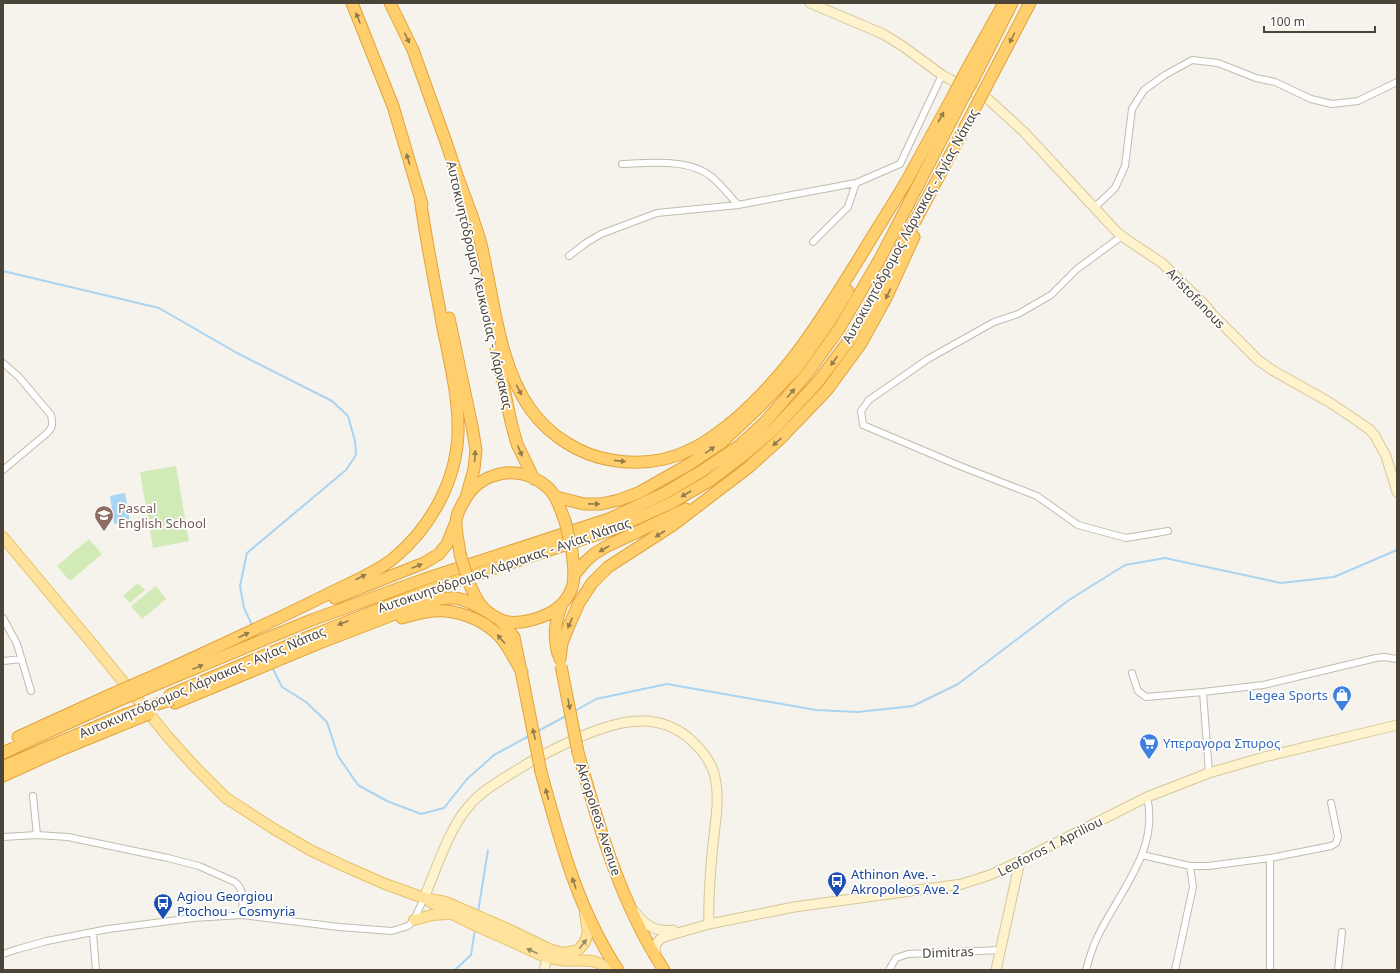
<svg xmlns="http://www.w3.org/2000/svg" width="1400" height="973" font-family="'Noto Sans',sans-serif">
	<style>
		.green { fill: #d2eab5 }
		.water { fill: #a9d4f2 }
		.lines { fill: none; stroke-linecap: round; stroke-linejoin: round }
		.stream { stroke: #a9d4f2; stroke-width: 2 }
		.street-casing { stroke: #c2bbae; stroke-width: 8 }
		.secondary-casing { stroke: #d6c79b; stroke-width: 11 }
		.primary-casing { stroke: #e6c16a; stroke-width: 12 }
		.highway-casing { stroke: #e0a43c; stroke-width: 13 }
		.street { stroke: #fff; stroke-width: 6 }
		.secondary { stroke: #fff3cd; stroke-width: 9 }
		.primary { stroke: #ffe39c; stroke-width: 10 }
		.highway { stroke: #ffcf6e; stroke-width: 11 }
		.highway-bridge-casing { stroke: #e0a43c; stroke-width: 13; stroke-linecap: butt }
		.highway-bridge { stroke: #ffcf6e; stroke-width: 11 }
		.oneway { fill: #937c4e }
		.oneway2 { fill: #9c8c66 }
		.labels { text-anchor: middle; stroke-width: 3.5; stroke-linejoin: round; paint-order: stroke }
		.street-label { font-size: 13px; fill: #4b4439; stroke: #fff }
		.education-label { font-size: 13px; fill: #785e54; stroke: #fff; text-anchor: start }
		.shop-label { font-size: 13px; fill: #366cbe; stroke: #fff; text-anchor: end }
		.transit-label { font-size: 13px; fill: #164399; stroke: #fff; text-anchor: start }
	</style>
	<rect width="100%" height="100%" fill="#f6f3ec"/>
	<path class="green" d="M176,466L189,541L153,548L140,472Z
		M89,539L102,554L70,581L57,566Z
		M138,583L145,590L130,603L123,596Z
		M156,586L166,599L142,619L131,606Z"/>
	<path class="water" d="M125,493L130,521L114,524L110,496Z"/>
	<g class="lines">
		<path class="stream" d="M3,271L159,308L237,353L332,401L348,416L355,441L356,455L346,470L247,553L240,586L244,608L253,627
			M272,667L282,687L306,702L327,722L338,756L358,785L387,801L421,814L444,808L467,779L494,755L531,735
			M573,712L596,699L667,684L816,710L858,712L913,706L958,684L1069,600L1125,565L1165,558L1281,583L1334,577L1397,550
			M536,732L568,715
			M478,912L488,850
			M455,970L471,955L475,929"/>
		<defs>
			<path id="street" d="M622,164C649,163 691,158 713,178C722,186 730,196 738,205
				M1094,208L1115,188L1125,166L1132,109L1144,90L1165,75L1192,60L1218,63L1256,78L1275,82L1311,99L1332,104L1358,101L1397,82
				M1122,236L1077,269L1051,295L1018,314L994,322L928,359L869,400L861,411L863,425L960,466L1037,496L1078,525L1126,538L1168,531
				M813,242L848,207L856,183
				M569,256L586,243L601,234L657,213L738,205L856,183L900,164L942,75
				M3,363L19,377L51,415C53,424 53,428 46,434L3,470
				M3,618L17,644L31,691
				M3,661L22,659
				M1132,673L1138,691L1146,697L1203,692L1263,685L1376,658L1384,657L1397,659
				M1203,692L1209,773
				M33,796L37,835
				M3,837L37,835L68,837L168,858L199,866L235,882C246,891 242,903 242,915
				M1142,855L1190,866H1208L1270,858L1331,846L1336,843L1338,837L1331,803
				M93,933L96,970
				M3,954L18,949L47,941L108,929L193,918L242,915L339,927L392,931L408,926L414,920L424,898
				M889,970L896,958L908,954L1001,950
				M1086,970C1089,959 1092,948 1097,938C1118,893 1160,850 1147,797
				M1175,970L1193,887L1190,866
				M1270,970V858
				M1338,970L1342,932"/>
			<path id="secondary" d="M810,3L883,34L904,47L942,75L989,100L1024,132L1117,232L1126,239L1162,263L1205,305L1213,315L1258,360L1272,370L1329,402L1356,420L1370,430L1375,436L1386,456L1397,492
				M424,898C436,870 449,828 469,806C482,790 500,781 517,770C534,759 552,750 571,741C610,723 656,707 692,741C701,749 708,758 713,770C722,797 714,827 712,854C710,877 708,901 709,924
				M635,912C645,925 656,933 673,930
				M656,957C654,948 655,941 664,937L709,924L794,907L962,884L990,875L1020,861L1147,797L1209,773L1264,757L1397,725
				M544,970L549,950
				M996,970L1020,861"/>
			<path id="primary" d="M3,537L94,646L168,737L194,766L226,798L274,829L310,850L344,866L385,884L424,898L446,902L510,930L549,949L563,953L575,951L579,949L585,942L588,932L585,914
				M429,901C454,917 481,928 508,940C525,947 542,958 560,960C578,963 594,955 609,970
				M414,920L432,915L448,914"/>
			<path id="highway" d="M352,3L393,106L422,204
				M390,3L413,50L446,142L460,184
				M964,75L1004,3
				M973,80L1012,3
				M986,87L1030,3
				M458,178C466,200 475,222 481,244C494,298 498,364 531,410C550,436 580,455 611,460C639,465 666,462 692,449C707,442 719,432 732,422C787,376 823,317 860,257C875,232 891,207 906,182C922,153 938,123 954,94
				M449,318L472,426L476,450L474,469L467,494
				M496,350L511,422L517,444L534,479
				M556,497L584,504H601L619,500L640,492L688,465L721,443L756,410L796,369L830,321L848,291
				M460,554C459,544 456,533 456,523C456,517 460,508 463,503C479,471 519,463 546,486C557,495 560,509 565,521
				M574,575L585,562L594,554L607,546L686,509
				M469,583C477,601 481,610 499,619C516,628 550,617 562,604C566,600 570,593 572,588C576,576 573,563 572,551
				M335,598L424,563L439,554L447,544L456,522
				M402,618C410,616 418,613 426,612C452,607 483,618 501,638C509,648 515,660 522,672
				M500,620L514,637L524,686
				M558,654C553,634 555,623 562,604
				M560,659L562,643L568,628L579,603L592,583L608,567L673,525L749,467L780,439L827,390L860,345L886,298L914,237
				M158,674C215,648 272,622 328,594C350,583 375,573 394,558C430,528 456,482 458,434C459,398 450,363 443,328C435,284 426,241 420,197
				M162,682L309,621L422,580L609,519L665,493L702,471L739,446L765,422L806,375L839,329L881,257L963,98
				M170,695L313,635L429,590L613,529L671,503L709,481L746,453L773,430L817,383L851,338L893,263L976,106
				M175,703L317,644L426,602C453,595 461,596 486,611
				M18,737L110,695
				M578,752C599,828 621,904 664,970
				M3,753L48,732L115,702
				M3,767L55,744L124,715
				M541,772C560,841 578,910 618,970
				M3,776L58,751L129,722"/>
		</defs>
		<use href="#street" class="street-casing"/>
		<use href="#secondary" class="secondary-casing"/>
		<use href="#primary" class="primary-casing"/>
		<use href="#highway" class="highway-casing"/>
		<use href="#street" class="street"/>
		<use href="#secondary" class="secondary"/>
		<use href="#primary" class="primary"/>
		<use href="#highway" class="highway"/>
		<defs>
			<path id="highway-bridge" d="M954,94L964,75
				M963,98L973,80
				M976,106L986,87
				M565,521L572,551
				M460,554L469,583
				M561,666L578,752
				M524,686L541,772
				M110,695L158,674
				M115,702L162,682
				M124,715L173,699
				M129,722L149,714"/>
		</defs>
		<use href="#highway-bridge" class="highway-bridge-casing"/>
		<use href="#highway-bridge" class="highway-bridge"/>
	</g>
	<defs><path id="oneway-solid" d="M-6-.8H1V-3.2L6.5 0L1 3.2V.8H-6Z"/></defs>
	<g class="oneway">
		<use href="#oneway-solid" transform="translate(358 18) rotate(-112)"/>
		<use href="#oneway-solid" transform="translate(407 38) rotate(64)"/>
		<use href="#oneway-solid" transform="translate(1012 38) rotate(118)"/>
		<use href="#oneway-solid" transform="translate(941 117) rotate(-61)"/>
		<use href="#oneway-solid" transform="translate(408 159) rotate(-107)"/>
		<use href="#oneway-solid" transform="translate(888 294) rotate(116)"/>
		<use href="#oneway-solid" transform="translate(834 361) rotate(126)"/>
		<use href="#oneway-solid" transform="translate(519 390) rotate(63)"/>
		<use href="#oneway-solid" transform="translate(791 393) rotate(-49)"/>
		<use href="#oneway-solid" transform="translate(777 442) rotate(138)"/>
		<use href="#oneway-solid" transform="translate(710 450) rotate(-35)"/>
		<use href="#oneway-solid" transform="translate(520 451) rotate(67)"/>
		<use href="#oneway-solid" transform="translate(475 456) rotate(-86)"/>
		<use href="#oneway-solid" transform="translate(620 461) rotate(6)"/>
		<use href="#oneway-solid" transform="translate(686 494) rotate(150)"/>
		<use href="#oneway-solid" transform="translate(594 504) rotate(1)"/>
		<use href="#oneway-solid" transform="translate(660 534) rotate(147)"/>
		<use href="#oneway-solid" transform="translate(604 549) rotate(150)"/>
		<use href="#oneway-solid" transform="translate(417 566) rotate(-21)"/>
		<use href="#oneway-solid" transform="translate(361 577) rotate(-27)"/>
		<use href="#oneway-solid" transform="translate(343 623) rotate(159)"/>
		<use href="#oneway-solid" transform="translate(570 623) rotate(114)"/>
		<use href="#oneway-solid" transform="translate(244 635) rotate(-24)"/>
		<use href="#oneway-solid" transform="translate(501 639) rotate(-131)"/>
		<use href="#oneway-solid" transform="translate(198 667) rotate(-22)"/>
		<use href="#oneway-solid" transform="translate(569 704) rotate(79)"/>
		<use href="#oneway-solid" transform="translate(534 734) rotate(-102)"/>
		<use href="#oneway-solid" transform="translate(547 794) rotate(-105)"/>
		<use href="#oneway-solid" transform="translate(574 883) rotate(-109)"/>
	</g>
	<g class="oneway2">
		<use href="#oneway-solid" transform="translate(583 944) rotate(-53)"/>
		<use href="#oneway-solid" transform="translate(532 951) rotate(-156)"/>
	</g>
	<defs>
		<symbol id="school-pin" viewBox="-11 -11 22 30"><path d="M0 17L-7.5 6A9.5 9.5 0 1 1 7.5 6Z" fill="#8d6e63" stroke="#fff"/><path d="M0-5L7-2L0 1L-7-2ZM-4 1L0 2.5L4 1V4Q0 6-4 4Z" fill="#fff"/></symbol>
		<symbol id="shop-pin" viewBox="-11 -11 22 30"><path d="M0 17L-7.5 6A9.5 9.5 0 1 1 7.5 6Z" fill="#3f7fe0" stroke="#fff"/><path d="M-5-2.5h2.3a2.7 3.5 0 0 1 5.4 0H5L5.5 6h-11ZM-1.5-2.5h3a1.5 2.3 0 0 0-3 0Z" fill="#fff"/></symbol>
		<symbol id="supermarket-pin" viewBox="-11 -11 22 30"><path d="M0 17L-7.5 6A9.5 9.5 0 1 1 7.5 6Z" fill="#3f7fe0" stroke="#fff"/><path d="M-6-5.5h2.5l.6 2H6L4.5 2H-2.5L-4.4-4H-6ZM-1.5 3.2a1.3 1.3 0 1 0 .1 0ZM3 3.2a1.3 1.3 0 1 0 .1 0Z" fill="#fff"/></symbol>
		<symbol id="bus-pin" viewBox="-11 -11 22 30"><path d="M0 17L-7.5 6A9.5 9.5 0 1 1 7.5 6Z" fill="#1a4fb4" stroke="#fff"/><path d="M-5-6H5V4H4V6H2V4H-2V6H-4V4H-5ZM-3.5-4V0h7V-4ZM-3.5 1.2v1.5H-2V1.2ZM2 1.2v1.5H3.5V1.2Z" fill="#fff"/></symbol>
	</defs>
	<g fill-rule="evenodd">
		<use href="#school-pin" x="93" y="504" width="22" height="30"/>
		<use href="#shop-pin" x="1331" y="684" width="22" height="30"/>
		<use href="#supermarket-pin" x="1138" y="732" width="22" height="30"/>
		<use href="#bus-pin" x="826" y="870" width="22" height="30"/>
		<use href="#bus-pin" x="152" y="892" width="22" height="30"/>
	</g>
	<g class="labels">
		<g class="street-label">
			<text transform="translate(910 226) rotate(-61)" y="5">Αυτοκινητόδρομος Λάρνακας - Αγίας Νάπας</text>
			<text transform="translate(480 285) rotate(77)" y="5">Αυτοκινητόδρομος Λευκωσίας - Λάρνακας</text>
			<text transform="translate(1196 298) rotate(46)" y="5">Aristofanous</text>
			<text transform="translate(504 565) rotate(-19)" y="5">Αυτοκινητόδρομος Λάρνακας - Αγίας Νάπας</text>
			<text transform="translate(202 682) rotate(-23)" y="5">Αυτοκινητόδρομος Λάρνακας - Αγίας Νάπας</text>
			<text transform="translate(599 819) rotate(72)" y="5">Akropoleos Avenue</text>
			<text transform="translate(1050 846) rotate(-27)" y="5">Leoforos 1 Apriliou</text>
			<text transform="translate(948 952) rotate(-2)" y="5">Dimitras</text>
		</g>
		<g class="education-label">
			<text x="118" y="513">Pascal<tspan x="118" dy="15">English School</tspan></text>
		</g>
		<g class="shop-label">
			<text x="1328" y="700">Legea Sports</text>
			<text x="1163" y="748" text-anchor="start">Υπεραγορα Σπυρος</text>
		</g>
		<g class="transit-label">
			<text x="851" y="879">Athinon Ave. -<tspan x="851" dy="15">Akropoleos Ave. 2</tspan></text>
			<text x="177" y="901">Agiou Georgiou<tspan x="177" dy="15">Ptochou - Cosmyria</tspan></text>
		</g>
	</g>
	<rect width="1400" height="973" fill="none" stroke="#4b4439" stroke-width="8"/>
	<path d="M1264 26v6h111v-6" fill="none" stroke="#4b4439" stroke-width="2"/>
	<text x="1270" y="26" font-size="12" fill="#4b4439" stroke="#ffffff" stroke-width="3" paint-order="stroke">100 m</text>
</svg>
